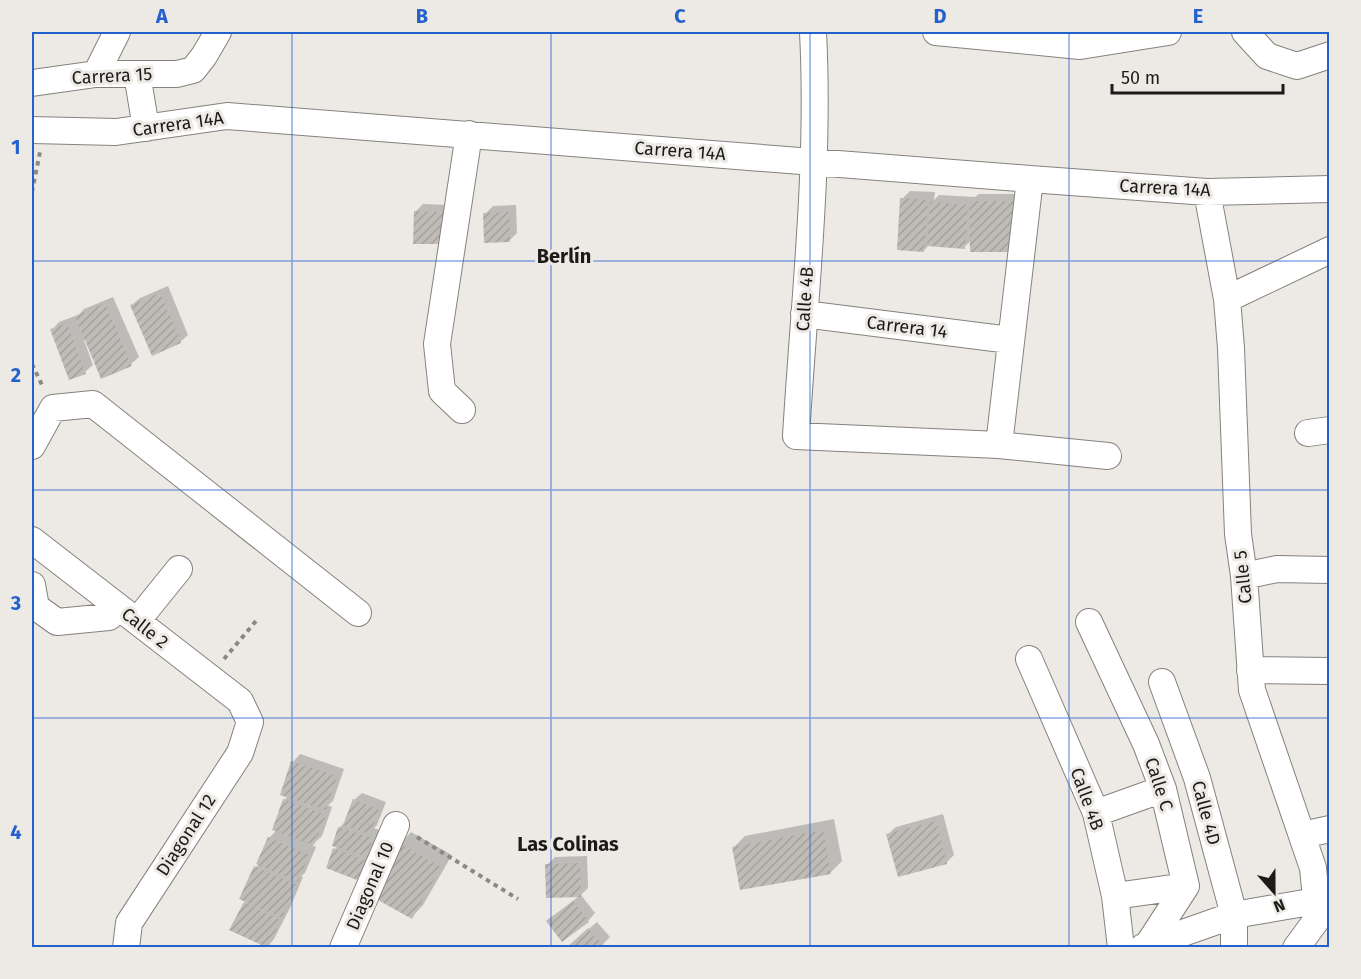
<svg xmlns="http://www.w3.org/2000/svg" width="1361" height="979" font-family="'Fira Sans',sans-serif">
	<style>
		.shadow { fill: #0003 }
		.building { fill: url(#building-hatch) }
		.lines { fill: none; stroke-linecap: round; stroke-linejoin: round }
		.minor-casing { stroke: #85827d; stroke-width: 28 }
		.path { stroke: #8b8986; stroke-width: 4; stroke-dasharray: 4.5 4.5; stroke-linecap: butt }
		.minor { stroke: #fff; stroke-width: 26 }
		.grid { fill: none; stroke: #2361cd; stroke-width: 1.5; stroke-opacity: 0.55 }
		.labels { text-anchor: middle; stroke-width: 6; stroke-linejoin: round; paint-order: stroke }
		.street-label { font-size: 18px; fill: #1c1b19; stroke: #edeae5 }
		.neighbourhood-label { font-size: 20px; font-weight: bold; fill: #1c1b19; stroke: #edeae5 }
		.neatline { fill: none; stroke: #2361cd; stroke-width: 2 }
		.grid-label { font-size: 20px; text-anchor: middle; font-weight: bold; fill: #2361cd }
	</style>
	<defs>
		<pattern id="building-hatch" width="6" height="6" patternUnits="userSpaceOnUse" patternTransform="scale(1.5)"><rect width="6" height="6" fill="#bfbcb7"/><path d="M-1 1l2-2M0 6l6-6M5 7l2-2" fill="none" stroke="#a4a19d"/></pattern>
	</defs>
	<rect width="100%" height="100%" fill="#edeae5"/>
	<path class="shadow" d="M910,191L935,192L934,200L939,195L975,197L979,194H1021V242L971,241L964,247L929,245L924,250L902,199Z
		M423,204L450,205L449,235L415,212Z
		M516,205L517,233L509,241L485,214L493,206Z
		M168,286L188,335L180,342L132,305L140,298Z
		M113,297L139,357L131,364L86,340H84L93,365L85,372L52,330L59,322L75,316L76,318L84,309Z
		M300,754L344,769L333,801L328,805L332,807L322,836L312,845L316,847L305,873L301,876L303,877L290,908L274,939L267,947L231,929L246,901L256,867L259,864L269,838L277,830L284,800L288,796L293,762Z
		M362,793L386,802L377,825L374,828L379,830L374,847L369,852L371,853L364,871L356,878L335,849L338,846L339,828L347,820L354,800Z
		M943,814L954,855L946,863L888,834L896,827Z
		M834,819L842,861L830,873L734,847L745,836Z
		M411,832L452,855L423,905L412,917L400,844Z
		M587,856L588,888L581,895L595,913L588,921L556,914L579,896L547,865L555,857Z
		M597,922L610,937L599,948L573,942Z"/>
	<path class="building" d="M900,198L928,200L924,252L897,250Z
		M969,201H1014V252H970Z
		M930,202L968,205L965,249L927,246Z
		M414,211L443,212L442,244H413Z
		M509,212L510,242L484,243L483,213Z
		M160,293L181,343L152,356L130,305Z
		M105,303L132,366L101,379L75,316Z
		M67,323L86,374L69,380L50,329Z
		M291,761L337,776L326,810L280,795Z
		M283,799L326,815L314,845L272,830Z
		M353,799L379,810L370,834L343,825Z
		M936,821L947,864L898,877L886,834Z
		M338,827L373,838L367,857L332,846Z
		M823,830L831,874L740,890L732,847Z
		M268,837L309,855L298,882L256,864Z
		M399,843L441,867L412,919L369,895Z
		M333,848L365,860L357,880L326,868Z
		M580,863L581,897L546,898L545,864Z
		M254,866L297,885L282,918L239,899Z
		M573,901L589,922L562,942L546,921Z
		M244,902L281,920L268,948L229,930Z
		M588,928L604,946L602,948H566Z"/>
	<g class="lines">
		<defs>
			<path id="minor" d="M813,32C820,166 804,302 796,436L999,445L1108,456
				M936,32L1080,46L1168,32
				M1245,32L1267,56L1297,66L1330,55
				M96,74L117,32
				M137,74L146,128
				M32,83L96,74H177L193,70L204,56L218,32
				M32,130L116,132L227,116L1030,179L1207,192L1330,189
				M1207,192L1227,299L1231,348L1238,534L1244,576L1252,690L1313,868L1318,918L1296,948
				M1227,299L1330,250
				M804,314L1010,340
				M462,410L442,391L437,344L469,134
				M1308,433L1330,430
				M999,445L1030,179
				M32,446L53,408L93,404L358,613
				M32,540L240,701L250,722L240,753L129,923L126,948
				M1244,576L1277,569L1330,570
				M32,585L36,607L57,622L109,617L119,608
				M137,621L179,569
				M1089,622L1146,744L1163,789L1186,886L1147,946
				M1029,659L1096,813L1115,896L1121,948
				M1250,670L1330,671
				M1162,682L1197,778L1234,915V948
				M1096,813L1163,789
				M1302,835L1330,829
				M1115,896L1186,886
				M1143,947L1234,915L1316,901
				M343,948L396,825"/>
		</defs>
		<use href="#minor" class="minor-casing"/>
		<path class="path" d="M32,192L40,152
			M32,364L43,387
			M224,659L256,621
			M417,837L518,899"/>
		<use href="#minor" class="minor"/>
	</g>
	<path class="grid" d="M292,32V948M551,32V948M810,32V948M1069,32V948M32,261H1330M32,490H1330M32,718H1330"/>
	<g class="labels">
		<g class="street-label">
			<text transform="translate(112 76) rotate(-3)" y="6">Carrera 15</text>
			<text transform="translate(178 124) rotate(-8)" y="6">Carrera 14A</text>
			<text transform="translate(680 151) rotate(4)" y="6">Carrera 14A</text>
			<text transform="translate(1165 188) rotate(3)" y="6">Carrera 14A</text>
			<text transform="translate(805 299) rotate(-86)" y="6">Calle 4B</text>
			<text transform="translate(907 327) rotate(7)" y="6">Carrera 14</text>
			<text transform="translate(1243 577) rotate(-96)" y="6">Calle 5</text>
			<text transform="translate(145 628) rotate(38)" y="6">Calle 2</text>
			<text transform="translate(1159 784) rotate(72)" y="6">Calle C</text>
			<text transform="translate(1087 799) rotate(70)" y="6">Calle 4B</text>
			<text transform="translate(1206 813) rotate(75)" y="6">Calle 4D</text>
			<text transform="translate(186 835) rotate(-57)" y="6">Diagonal 12</text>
			<text transform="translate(370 886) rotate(-67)" y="6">Diagonal 10</text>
		</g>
		<g class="neighbourhood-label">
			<text x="564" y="263">Berlín</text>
			<text x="568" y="851">Las Colinas</text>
		</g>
	</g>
	<rect width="1361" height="979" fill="none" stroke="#edeae5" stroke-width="66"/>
	<g transform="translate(1274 892) rotate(159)" stroke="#edeae5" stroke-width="4.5" paint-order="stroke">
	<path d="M0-4.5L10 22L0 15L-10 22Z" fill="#1c1b19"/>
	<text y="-9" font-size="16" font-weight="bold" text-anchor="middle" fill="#1c1b19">N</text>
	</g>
	<path d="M1112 84v9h171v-9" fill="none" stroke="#1c1b19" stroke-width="3"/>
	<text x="1121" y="84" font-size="18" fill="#1c1b19" stroke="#edeae5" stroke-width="4.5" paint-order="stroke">50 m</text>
	<rect x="33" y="33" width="1295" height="913" class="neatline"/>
	<g class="grid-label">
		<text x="162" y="23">A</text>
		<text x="422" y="23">B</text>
		<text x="680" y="23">C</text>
		<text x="940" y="23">D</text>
		<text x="1198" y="23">E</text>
		<text x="16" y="154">1</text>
		<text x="16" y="382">2</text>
		<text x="16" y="610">3</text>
		<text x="16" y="839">4</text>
	</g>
</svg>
